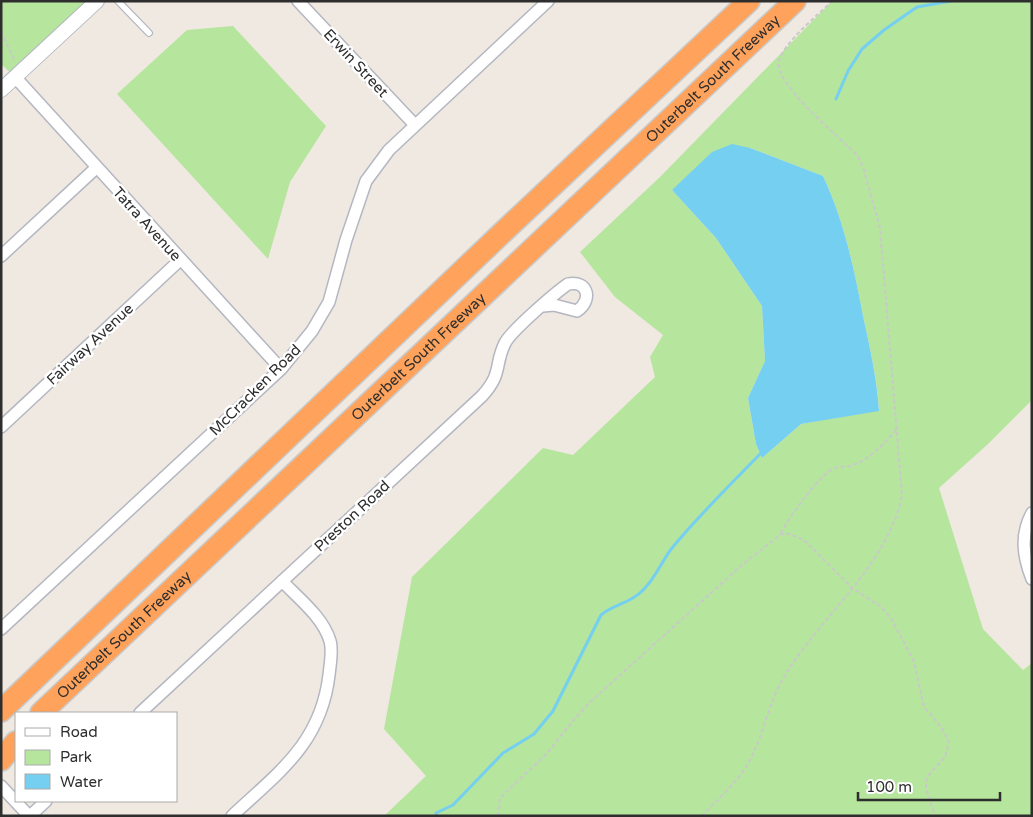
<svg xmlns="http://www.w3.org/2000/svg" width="1033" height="817" font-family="'Varela Round',sans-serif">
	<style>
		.green { fill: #b6e59e; fill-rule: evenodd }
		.water { fill: #75cff0 }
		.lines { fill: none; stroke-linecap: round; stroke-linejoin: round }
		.stream { stroke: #75cff0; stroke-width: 3 }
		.service-casing { stroke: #b4b7c1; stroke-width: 8 }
		.minor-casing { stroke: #b4b7c1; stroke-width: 14 }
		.tertiary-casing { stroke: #b4b7c1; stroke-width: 16 }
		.motorway-casing { stroke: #c9c9c9; stroke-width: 24 }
		.path { stroke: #c9c9c9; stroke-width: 2; stroke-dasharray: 4 2.5; stroke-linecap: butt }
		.service { stroke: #fff; stroke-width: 5.5 }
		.minor { stroke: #fff; stroke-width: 11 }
		.tertiary { stroke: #fff; stroke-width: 14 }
		.motorway { stroke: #ffa35c; stroke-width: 21 }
		.labels { text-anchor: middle; stroke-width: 5; stroke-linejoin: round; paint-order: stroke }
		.street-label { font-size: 15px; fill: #2e2e2e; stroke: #fff }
	</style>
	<rect width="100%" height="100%" fill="#efe9e1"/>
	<path class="green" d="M1,1H97L15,77L1,64Z
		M832,1H1032V400L988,444L939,488L983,629L1023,670L1032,663V816H384L426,776L384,729L412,577L543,448L573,455L655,377L650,357L663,335L615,297L580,252L660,177ZM750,148L823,176C844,221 854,268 863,316C870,348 877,378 879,410L801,424L762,458L756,444L748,398L765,361L762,306L716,238L672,190Z
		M233,26L326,126L290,182L268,259L117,94L187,30Z"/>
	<path class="water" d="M732,144L750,148L823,176C844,221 854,268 863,316C870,348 877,379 879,411L801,424L762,458L756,444L748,398L765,361L762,306L716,238L672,190L712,152Z"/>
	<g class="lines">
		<path class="stream" d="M836,99L848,71L862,49L884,30L917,7L951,1
			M437,816L436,813L453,805L503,753L534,734L553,711L601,615C613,605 630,603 641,592C655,580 661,562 672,548C700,514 731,484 762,452"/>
		<defs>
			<path id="service" d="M118,1L149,33"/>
			<path id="minor" d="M298,1L415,125
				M15,77L281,369
				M1,256L96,168
				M1,427L180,260
				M1032,513C1020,535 1023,556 1032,579
				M1,629L281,369L312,331L329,302L346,240L366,181L389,150L548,1
				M140,713L482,396C503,373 494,365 505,343C511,331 555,293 568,284C588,280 593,300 577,311L554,305L543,306
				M1,786L29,816
				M30,816L46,801
				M232,816C279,772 321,743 329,675C330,665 333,650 330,641C323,617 298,598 282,581"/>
			<path id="tertiary" d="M1,90L97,1"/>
			<g id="motorway">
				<path d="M1,711L502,233L749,1"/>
				<path id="s1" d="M41,713L795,1"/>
				<path d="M1,760L16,742"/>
			</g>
		</defs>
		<use href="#service" class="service-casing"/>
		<use href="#minor" class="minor-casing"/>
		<use href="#tertiary" class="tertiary-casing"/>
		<use href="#motorway" class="motorway-casing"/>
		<path class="path" d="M1,32L15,61
			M781,533C788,519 820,473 835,468C840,466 846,467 851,466C870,459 883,445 896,430
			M498,816L500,798C518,779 540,763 556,742C567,728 576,717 589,703L743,564L781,534H790L804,540L852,588L880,606L891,618L914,662L924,707L942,728L949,742L945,757L927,777L926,788L935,816
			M702,816C719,798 740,780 751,758C764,732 769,702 784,677C821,615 886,568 902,496L880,228L863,167L857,155C841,139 772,82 779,61C785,41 817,16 832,1"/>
		<use href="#service" class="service"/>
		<use href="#minor" class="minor"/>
		<use href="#tertiary" class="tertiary"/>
		<use href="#motorway" class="motorway"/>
	</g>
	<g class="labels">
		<g class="street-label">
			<text transform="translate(356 63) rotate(47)" y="5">Erwin Street</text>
			<text dy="5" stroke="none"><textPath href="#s1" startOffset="924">Outerbelt South Freeway</textPath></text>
			<text transform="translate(147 224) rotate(48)" y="5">Tatra Avenue</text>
			<text transform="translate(90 344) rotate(-43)" y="5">Fairway Avenue</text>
			<text dy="5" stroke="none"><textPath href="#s1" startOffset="519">Outerbelt South Freeway</textPath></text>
			<text transform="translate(255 390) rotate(-45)" y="5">McCracken Road</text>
			<text transform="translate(352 516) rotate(-43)" y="5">Preston Road</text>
			<text dy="5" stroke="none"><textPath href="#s1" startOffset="114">Outerbelt South Freeway</textPath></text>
		</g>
	</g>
	<rect width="1033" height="817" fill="none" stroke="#2e2e2e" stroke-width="5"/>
	<rect x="15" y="712" width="162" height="90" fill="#ffffff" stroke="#ababab"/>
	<rect x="25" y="728" width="25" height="8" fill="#ffffff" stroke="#ababab"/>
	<text x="60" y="737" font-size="15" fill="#2e2e2e">Road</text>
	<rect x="25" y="750" width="25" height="15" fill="#b6e59e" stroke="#ababab"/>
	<text x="60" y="762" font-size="15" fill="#2e2e2e">Park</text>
	<rect x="25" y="774" width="25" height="15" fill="#75cff0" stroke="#ababab"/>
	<text x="60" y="787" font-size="15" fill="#2e2e2e">Water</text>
	<path d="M858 792v8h142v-8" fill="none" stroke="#2e2e2e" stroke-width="2.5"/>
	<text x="866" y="792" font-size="15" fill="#2e2e2e" stroke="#ffffff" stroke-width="4" paint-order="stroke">100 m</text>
</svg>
